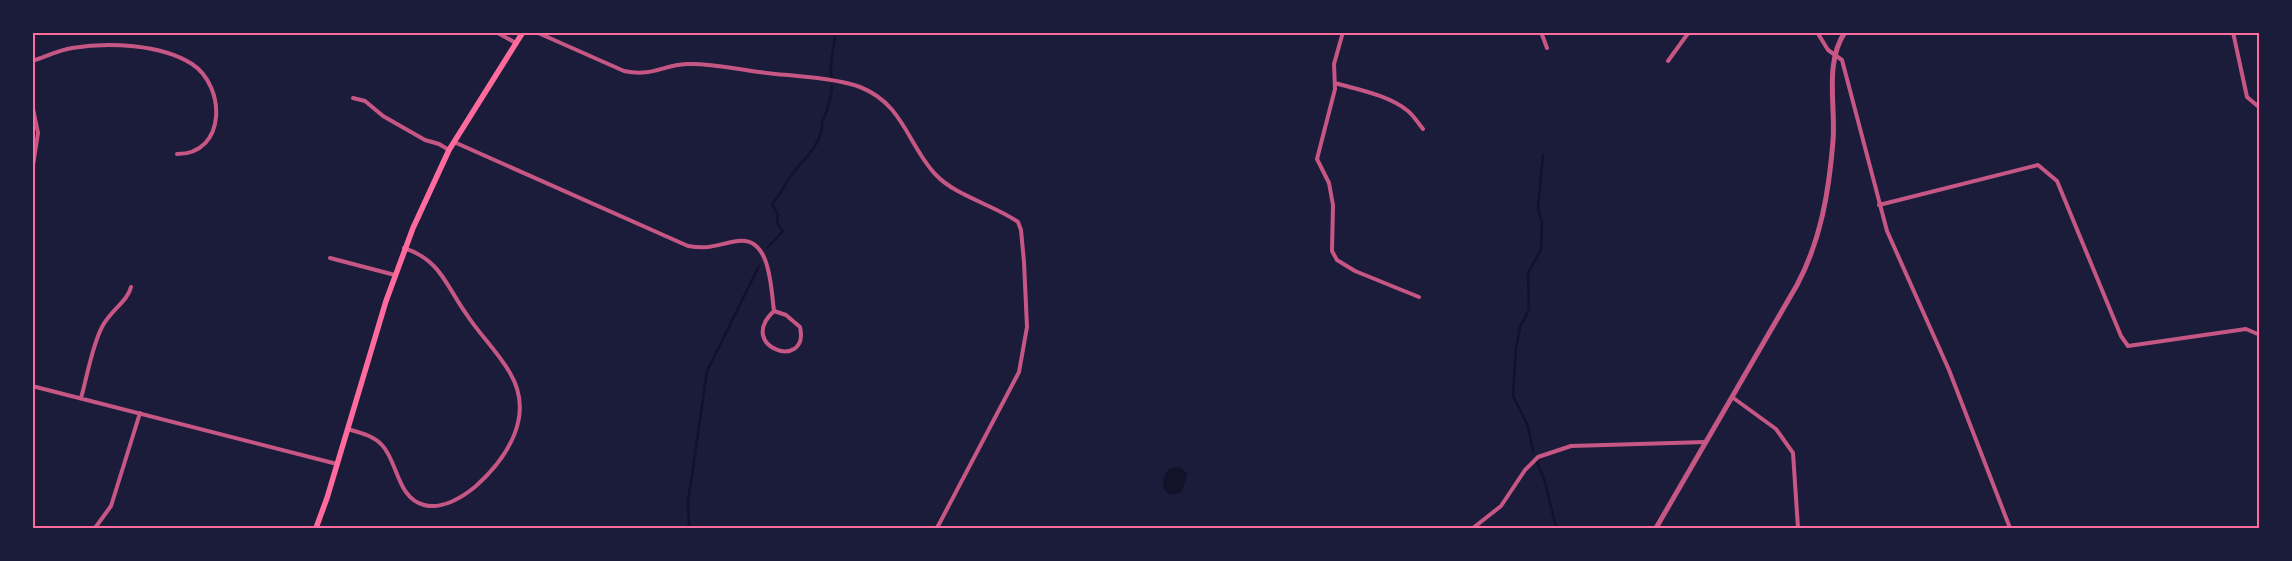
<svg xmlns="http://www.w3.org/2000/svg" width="2292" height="561" font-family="'Asap Condensed',sans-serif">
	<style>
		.water { fill: #12122b }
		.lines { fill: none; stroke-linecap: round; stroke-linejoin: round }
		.stream { stroke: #12122b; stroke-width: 2.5 }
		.minor { stroke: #c65784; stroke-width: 4 }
		.tertiary { stroke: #c65784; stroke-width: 5 }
		.secondary { stroke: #ff6b9d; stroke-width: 5.5 }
		.neatline { fill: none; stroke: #ff6b9d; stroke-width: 2 }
	</style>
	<rect width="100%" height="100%" fill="#1b1b3a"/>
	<path class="water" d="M1179,467L1188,474C1184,480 1185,488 1180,493L1169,495L1163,488L1164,476L1170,468Z"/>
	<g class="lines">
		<path class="stream" d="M832,79C828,63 835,48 835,32
			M768,247L783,231L777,223L778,215L772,204C782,193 787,179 797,168C808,156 824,139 822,121C827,115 831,96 832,87
			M1533,451L1528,426L1513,396L1516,349L1520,327L1529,310L1528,273L1541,250L1542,223L1538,208L1543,155
			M1537,462L1545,482L1556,527L1555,528
			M689,528L688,502L707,371L759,266"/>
		<path class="minor" d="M496,32L516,43
			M536,32L624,71C653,77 662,65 687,64C712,63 735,69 759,72C788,76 833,77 860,87C904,104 908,146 936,175C956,196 994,205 1018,222L1021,230L1024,262L1027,327L1019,372L937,528
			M1343,32L1334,64L1335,89L1317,159L1329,183L1333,205L1332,251L1337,260L1355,271L1419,297
			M1541,32L1547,48
			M1817,32L1828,50L1842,60L1887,231L1949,370L2010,528
			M2233,32L2247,97L2260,108
			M32,61C45,57 59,50 72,48C107,42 161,44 192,64C226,86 227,154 177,154
			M1668,61L1689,32
			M1335,83C1359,90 1388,95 1408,111C1414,116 1418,123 1423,129
			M353,98L365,101L383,116L425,140L439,144L449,150
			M32,104L38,133L32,172
			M454,142L688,246C711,250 717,244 738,241C771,236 771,290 774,311L786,315L800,327C810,372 735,347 774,311
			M1879,205L2038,165L2057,181L2121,336L2128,346L2246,329L2260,335
			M330,258L395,275
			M32,386L337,464
			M1732,397L1776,429L1793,453L1798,528
			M81,398C87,377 92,346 102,327C110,311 128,301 131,287
			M348,429C360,433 373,435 382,445C398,462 397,498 424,505C442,510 463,497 476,486C508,457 535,415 510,373C498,352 480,335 467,315C446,286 441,260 404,248
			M95,528L111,506L140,413
			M1473,528L1501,506L1525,470L1538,457L1571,446L1706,442"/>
		<path class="tertiary" d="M1656,528L1797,285C1821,240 1829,191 1833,141C1836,107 1824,63 1845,32"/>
		<path class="secondary" d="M316,528L327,498L386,301L413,228L449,150L523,32"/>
	</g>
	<rect width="2292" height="561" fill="none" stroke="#1b1b3a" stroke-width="68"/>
	<rect x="34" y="34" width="2224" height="493" class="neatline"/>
</svg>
